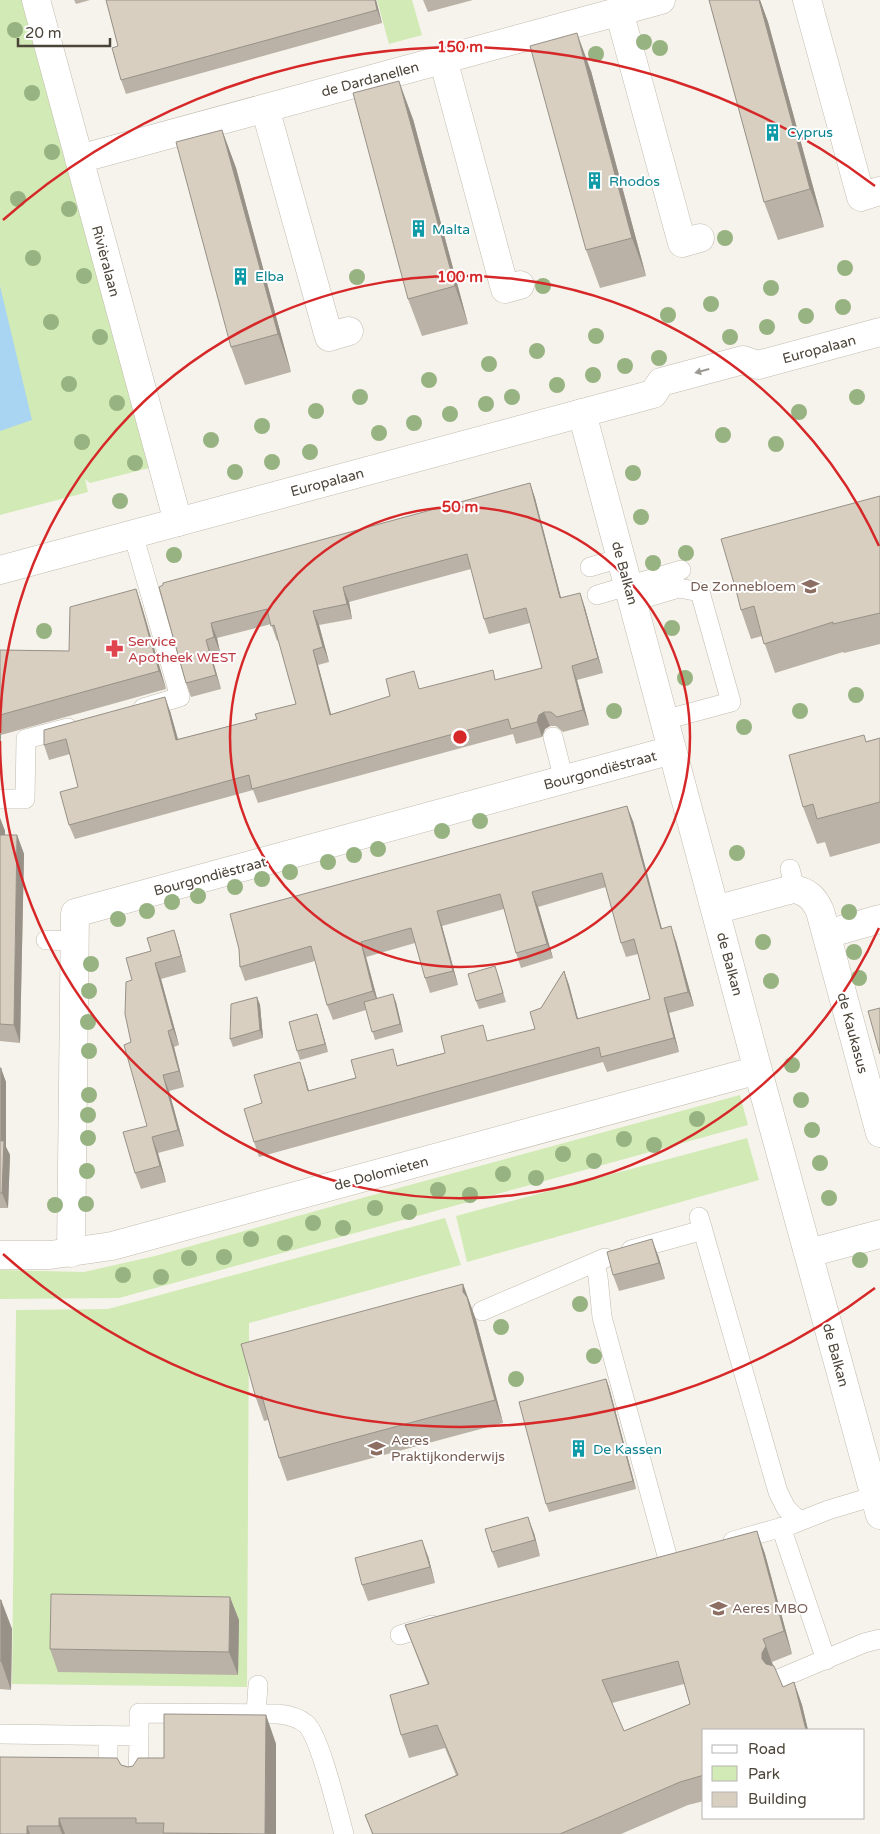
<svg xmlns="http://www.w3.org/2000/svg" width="880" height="1834" font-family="'Varela Round',sans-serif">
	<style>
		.green { fill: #d2eab5 }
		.water { fill: #a9d4f2 }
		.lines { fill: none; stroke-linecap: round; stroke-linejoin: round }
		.service-casing { stroke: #c2bbae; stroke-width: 20 }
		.minor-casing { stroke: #c2bbae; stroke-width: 29 }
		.tertiary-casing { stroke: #c2bbae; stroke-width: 29 }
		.service { stroke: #fff; stroke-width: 19 }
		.minor { stroke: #fff; stroke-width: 28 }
		.tertiary { stroke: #fff; stroke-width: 28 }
		.tree { fill: #97b381 }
		.wall { fill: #bab2a6; fill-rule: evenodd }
		.shaded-wall { fill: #979187 }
		.building { fill: #d8cfc1; stroke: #979187; fill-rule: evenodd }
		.oneway { fill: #9c9892 }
		.ring { fill: none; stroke: #d62828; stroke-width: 2.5 }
		.labels { text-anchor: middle; stroke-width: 4; stroke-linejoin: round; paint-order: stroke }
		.street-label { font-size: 14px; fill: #4b4439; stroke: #fff }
		.culture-label { font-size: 14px; fill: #0d838f; stroke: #fff; text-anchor: start }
		.education-label { font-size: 14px; fill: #785e54; stroke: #fff; text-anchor: start }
		.health-label { font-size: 14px; fill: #be3a42; stroke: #fff; text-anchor: start }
		.centre { fill: #d62828; stroke: #fff; stroke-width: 2.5 }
		.ring-label { font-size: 15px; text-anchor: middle; font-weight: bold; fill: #d62828; stroke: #fff; stroke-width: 4; stroke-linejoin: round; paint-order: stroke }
	</style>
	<rect width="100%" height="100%" fill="#f6f3ec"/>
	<path class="green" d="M0,0H29L54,118L149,468L90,483L85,479L88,492L0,515Z
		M377,0H412L422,35L389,44Z
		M740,1095L748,1125L119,1298L0,1299V1270L84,1272L155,1256L373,1195Z
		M747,1138L759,1180L467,1262L456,1216Z
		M445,1218L461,1265L249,1323L247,1687L12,1684L16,1310L108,1309Z"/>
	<path class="water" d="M0,286L32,420L0,431Z"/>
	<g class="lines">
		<defs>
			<path id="service" d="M133,534L180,697L143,708
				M590,567L621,558
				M597,595L681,570
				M632,602L679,588L700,592L731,702L664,720
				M553,737L564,780
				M0,799H25L26,739L68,728
				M790,869L792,877L793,889
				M46,940L75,941
				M699,1217L778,1492L786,1508L799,1521
				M631,1250L703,1230
				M595,1263L598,1277L602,1317L668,1559
				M482,1311L605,1258
				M781,1527L826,1660
				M733,1541L793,1524L828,1510L875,1496
				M400,1635L432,1625
				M781,1678L864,1643L880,1639
				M256,1714L258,1685
				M0,1734L139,1736V1713L278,1714C288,1715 298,1717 306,1724C320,1736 338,1813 344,1834
				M108,1774V1736
				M138,1782L139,1736"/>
			<path id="minor" d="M36,0L178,522
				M807,0L861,197L879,191
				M619,11L682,243L700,238
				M443,59L505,289L520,285
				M265,108L329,337L349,331
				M79,159L661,0
				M582,413L764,1093L880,1515
				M715,910L793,889C807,891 814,898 820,911L880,1133
				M827,934L880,919
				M71,1253L75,913L672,750
				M809,1253L880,1234
				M0,1255H50L112,1246L758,1070"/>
			<path id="tertiary" d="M0,570L653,394L661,382L743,360L758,365L880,332"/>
		</defs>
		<use href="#service" class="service-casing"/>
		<use href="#minor" class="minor-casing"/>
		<use href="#tertiary" class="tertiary-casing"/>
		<use href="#service" class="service"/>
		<use href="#minor" class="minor"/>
		<use href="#tertiary" class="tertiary"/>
	</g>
	<g class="tree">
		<circle cx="15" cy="30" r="8"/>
		<circle cx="644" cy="42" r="8"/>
		<circle cx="660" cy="48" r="8"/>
		<circle cx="596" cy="54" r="8"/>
		<circle cx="32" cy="93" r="8"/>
		<circle cx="52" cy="152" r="8"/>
		<circle cx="18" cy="199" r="8"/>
		<circle cx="69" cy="209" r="8"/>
		<circle cx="725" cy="238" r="8"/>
		<circle cx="33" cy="258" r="8"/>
		<circle cx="845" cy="268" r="8"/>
		<circle cx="84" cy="276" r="8"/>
		<circle cx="357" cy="277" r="8"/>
		<circle cx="543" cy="286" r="8"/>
		<circle cx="771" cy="288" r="8"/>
		<circle cx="711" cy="304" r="8"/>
		<circle cx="843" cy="307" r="8"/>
		<circle cx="668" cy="315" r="8"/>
		<circle cx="806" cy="316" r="8"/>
		<circle cx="51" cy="322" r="8"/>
		<circle cx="767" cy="327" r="8"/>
		<circle cx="596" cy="336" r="8"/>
		<circle cx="100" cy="337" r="8"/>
		<circle cx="730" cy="337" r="8"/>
		<circle cx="537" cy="351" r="8"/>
		<circle cx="659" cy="358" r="8"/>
		<circle cx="489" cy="364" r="8"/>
		<circle cx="625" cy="366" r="8"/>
		<circle cx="593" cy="375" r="8"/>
		<circle cx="429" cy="380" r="8"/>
		<circle cx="69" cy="384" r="8"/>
		<circle cx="557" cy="385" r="8"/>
		<circle cx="360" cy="397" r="8"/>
		<circle cx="512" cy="397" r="8"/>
		<circle cx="857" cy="397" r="8"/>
		<circle cx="117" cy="403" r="8"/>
		<circle cx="486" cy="404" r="8"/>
		<circle cx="316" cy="411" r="8"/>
		<circle cx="799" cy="412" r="8"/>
		<circle cx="450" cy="414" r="8"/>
		<circle cx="414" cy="423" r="8"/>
		<circle cx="262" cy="426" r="8"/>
		<circle cx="379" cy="433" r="8"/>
		<circle cx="723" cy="435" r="8"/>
		<circle cx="211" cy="440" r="8"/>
		<circle cx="82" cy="442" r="8"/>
		<circle cx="776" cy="444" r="8"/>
		<circle cx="310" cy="452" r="8"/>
		<circle cx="272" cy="462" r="8"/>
		<circle cx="135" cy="463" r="8"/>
		<circle cx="235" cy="472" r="8"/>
		<circle cx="633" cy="473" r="8"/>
		<circle cx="120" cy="501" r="8"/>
		<circle cx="641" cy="517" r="8"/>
		<circle cx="686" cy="553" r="8"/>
		<circle cx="174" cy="555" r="8"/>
		<circle cx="653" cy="563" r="8"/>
		<circle cx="672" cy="628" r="8"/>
		<circle cx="44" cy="631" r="8"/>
		<circle cx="685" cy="678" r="8"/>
		<circle cx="856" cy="695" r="8"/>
		<circle cx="614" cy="711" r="8"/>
		<circle cx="800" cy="711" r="8"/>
		<circle cx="744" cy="727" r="8"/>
		<circle cx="480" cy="821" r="8"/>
		<circle cx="442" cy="831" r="8"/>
		<circle cx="378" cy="849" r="8"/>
		<circle cx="737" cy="853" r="8"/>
		<circle cx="354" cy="855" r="8"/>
		<circle cx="328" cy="862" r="8"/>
		<circle cx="290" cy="872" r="8"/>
		<circle cx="262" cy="879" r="8"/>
		<circle cx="235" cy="887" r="8"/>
		<circle cx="198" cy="896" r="8"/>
		<circle cx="172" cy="902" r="8"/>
		<circle cx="147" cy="911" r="8"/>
		<circle cx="849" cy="912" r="8"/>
		<circle cx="118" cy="919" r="8"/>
		<circle cx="763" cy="942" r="8"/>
		<circle cx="854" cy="952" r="8"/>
		<circle cx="91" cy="964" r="8"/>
		<circle cx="859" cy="978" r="8"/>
		<circle cx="771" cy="981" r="8"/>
		<circle cx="89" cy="991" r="8"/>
		<circle cx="88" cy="1022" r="8"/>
		<circle cx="89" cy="1051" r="8"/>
		<circle cx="792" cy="1065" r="8"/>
		<circle cx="89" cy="1095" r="8"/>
		<circle cx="801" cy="1100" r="8"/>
		<circle cx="88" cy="1115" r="8"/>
		<circle cx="697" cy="1119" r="8"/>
		<circle cx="812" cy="1130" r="8"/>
		<circle cx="88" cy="1138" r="8"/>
		<circle cx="624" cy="1139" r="8"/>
		<circle cx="654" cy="1145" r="8"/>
		<circle cx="563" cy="1154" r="8"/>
		<circle cx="594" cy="1161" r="8"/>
		<circle cx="820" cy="1163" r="8"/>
		<circle cx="87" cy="1171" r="8"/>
		<circle cx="503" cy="1174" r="8"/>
		<circle cx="536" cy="1178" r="8"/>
		<circle cx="438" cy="1190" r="8"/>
		<circle cx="470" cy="1195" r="8"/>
		<circle cx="829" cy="1198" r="8"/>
		<circle cx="86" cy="1204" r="8"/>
		<circle cx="55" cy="1205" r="8"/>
		<circle cx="375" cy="1208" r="8"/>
		<circle cx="409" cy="1212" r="8"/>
		<circle cx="313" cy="1223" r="8"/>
		<circle cx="343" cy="1228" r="8"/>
		<circle cx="251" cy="1239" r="8"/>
		<circle cx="285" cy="1243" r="8"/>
		<circle cx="224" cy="1257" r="8"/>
		<circle cx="189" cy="1258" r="8"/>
		<circle cx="860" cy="1260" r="8"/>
		<circle cx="123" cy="1275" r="8"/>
		<circle cx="161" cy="1277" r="8"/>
		<circle cx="580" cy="1304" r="8"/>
		<circle cx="501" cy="1327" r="8"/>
		<circle cx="594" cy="1356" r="8"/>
		<circle cx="516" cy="1379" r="8"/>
	</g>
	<path class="wall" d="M74,0H90L76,4Z
		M106,0H376L382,23L126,94L121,80L118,46Z
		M423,0H473L428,12Z
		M709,0H760L768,22L824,227L778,240L764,202Z
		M591,71L646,276L600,288L586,250Z
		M413,119L468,324L422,336L408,299Z
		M222,130L236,168L291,372L245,385L231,347Z
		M530,483L535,498L561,598L580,593L585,608L603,673L577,680L589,725L563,732L556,726H550L545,729L542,737L516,744L513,734L258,803L253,790L75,839L69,825L78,787L70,754L49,760L44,745L170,711L178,739L257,719L296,704L278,640L277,641L271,624L217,638L220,652L211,654L221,689L191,697L186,683L159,587ZM471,569L484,619L489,634L530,623L542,668L496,680L420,689L331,714L318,665L329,662L319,625L352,619L349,602Z
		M880,496V644L844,653L843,652L775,673L762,636L751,639L741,610Z
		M136,589L142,607L166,689L1,735L0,788V650L69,651Z
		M880,738V843L830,857L825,842L817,844L803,807L867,741Z
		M0,810V818L5,831V835H17L24,854L20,1043L0,1041Z
		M633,821L662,929L676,941L694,1006L669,1013L679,1052L607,1072L603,1062L259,1157L254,1142L262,1103L305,1077L309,1091L398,1065L535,1029L541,1008L564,971L569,985L578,1019L650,999L638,954L626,957L621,943L606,887L538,907L553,958L521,968L516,953L504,909L442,926L458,985L430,993L425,978L415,943L366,957L377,998L396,1002L403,1032L375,1040L366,1010L333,1020L327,1005L315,961L245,981L240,967Z
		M179,946L186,972L161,979L179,1045L174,1047L184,1087L169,1091L184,1146L158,1153L166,1182L141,1189L135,1173L147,1126L131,1042L132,980Z
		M498,975L506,1002L479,1009L476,1001Z
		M257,997L260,1005L263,1038L233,1047L230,1039Z
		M317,1014L328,1052L300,1060L297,1051Z
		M0,1068L6,1082V1147L10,1155L8,1208H0Z
		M658,1255L665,1279L619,1291L613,1275Z
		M463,1284L476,1320L503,1423L287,1481L279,1458L268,1420L264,1421L256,1398Z
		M606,1379L609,1387L636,1489L549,1512L546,1504Z
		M757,1531L765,1554L792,1654L772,1662L783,1687L794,1682L802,1705L808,1730H704V1801L688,1805L621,1834H372L365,1815L456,1775L445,1748L409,1758L401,1735L428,1685L405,1625ZM684,1684L690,1704L624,1731L612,1703Z
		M534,1533L540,1556L498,1568L492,1552Z
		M428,1556L435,1583L368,1601L362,1585Z
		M0,1600H1L12,1629L11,1690L0,1689Z
		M239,1620L238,1675L58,1672L50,1649Z
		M266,1715L276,1744V1834H0L121,1765L128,1767L164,1758Z"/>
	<path class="shaded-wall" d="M375,0H376L382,23L377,10Z
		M759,0H760L768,22L824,227L810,189Z
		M577,33L591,71L646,276L632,238Z
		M399,81L413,119L468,324L455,286Z
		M222,130L236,168L291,372L278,334Z
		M530,483L535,498L565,613L560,598Z
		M343,587L349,602L352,619L347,604Z
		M136,589L142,607L166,689L159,671Z
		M580,593L585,608L603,673L598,658Z
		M313,611L319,625L329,662L323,647Z
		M211,623L217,638L220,652L214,637Z
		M206,640L211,654L221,689L216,675Z
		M313,650L318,665L335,729L330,715Z
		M572,666L577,680L589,725L583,710Z
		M165,697L170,711L182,754L176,740Z
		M544,712L550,726L545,729L542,737L537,722L539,715Z
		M0,731L1,735L0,788Z
		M627,806L633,821L666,944L661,929Z
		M0,810V818L5,831V853L0,840Z
		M17,835L24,854L20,1043L14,1025Z
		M532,892L538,907L553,958L547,944Z
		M437,911L442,926L458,985L453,971Z
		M671,926L676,941L694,1006L688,992Z
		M174,930L179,946L186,972L181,956Z
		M361,942L366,957L379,1006L373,991Z
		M155,963L161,979L179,1045L173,1029Z
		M564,971L569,985L582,1034L577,1019Z
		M393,994L396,1002L403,1032L400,1024Z
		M257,997L260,1005L263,1038L260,1030Z
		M664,998L669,1013L679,1052L674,1038Z
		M317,1014L320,1023L328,1052L325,1044Z
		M168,1031L174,1047L184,1087L179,1071Z
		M300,1062L305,1077L313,1106L308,1091Z
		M1,1068L6,1082V1147L10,1155L8,1208L2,1193L1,1141Z
		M163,1075L169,1091L184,1146L178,1130Z
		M152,1137L158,1153L166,1182L160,1166Z
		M652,1239L658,1255L665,1279L659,1263Z
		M463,1284L476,1320L503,1423L495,1400L463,1292Z
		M606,1379L609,1387L636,1489L633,1481Z
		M528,1517L534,1533L540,1556L535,1540Z
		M757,1531L765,1554L792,1654L784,1631Z
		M422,1540L428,1556L435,1583L430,1567Z
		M230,1597L239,1620L238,1675L229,1652Z
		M1,1600L12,1629L11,1690L1,1661Z
		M766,1646L774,1669L770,1676L762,1659V1653Z
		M794,1682L802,1705L808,1730H806Z
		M266,1715L276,1744V1834H265Z
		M59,1818L65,1834H62L59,1826Z
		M27,1826L30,1834H27Z"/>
	<path class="building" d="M106,0H375L377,10L121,80L112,48L118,46Z
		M709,0H759L810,189L764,202Z
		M577,33L632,238L586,250L530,46Z
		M399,81L455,286L408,299L353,93Z
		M222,130L278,334L231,347L176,142Z
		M530,483L560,598L580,593L598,658L572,666L583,710L557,717L551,712H544L539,715L537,722L511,729L508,719L252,789L249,775L69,825L60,792L78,787L66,739L44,745V730L165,697L176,740L257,719L255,714L296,704L274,625L271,626L267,609L211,623L214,637L206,640L216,675L186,683L159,587L163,585V583ZM467,554L484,619L526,608L542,668L495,680L493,670L419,689L414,671L386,679L390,696L330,715L313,650L323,647L313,611L347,604L343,587Z
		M880,496V613L833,624V622L764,644L754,606L741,610L736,590L721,539Z
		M136,589L159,671L0,715V650L69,651L70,607Z
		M864,735L866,742L880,738V802L817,819L813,804L803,807L789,755Z
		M627,806L661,929L671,926L688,992L664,998L674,1038L601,1057L599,1047L254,1142L244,1109L262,1103L254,1075L300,1062L308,1091L356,1078L351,1060L393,1049L397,1066L445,1053L441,1036L483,1025L487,1041L535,1029L530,1012L541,1008L564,971L577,1019L650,999L634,939L621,943L602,873L532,892L547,944L516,953L500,894L437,911L453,971L425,978L411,928L361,942L373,991L327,1005L311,946L240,967L239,949L230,914Z
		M0,835H17L14,1025L0,1024Z
		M174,930L181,956L155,963L173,1029L168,1031L179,1071L163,1075L178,1130L152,1137L160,1166L135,1173L123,1132L147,1126L124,1045L131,1042L125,1014L126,982L132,980L126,958L151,951L147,938Z
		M495,966L503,993L476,1001L468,974Z
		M393,994L400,1024L372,1032L364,1002Z
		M257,997L260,1030L230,1039L231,1004Z
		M880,1008V1054L868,1011Z
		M317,1014L325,1044L297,1051L289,1022Z
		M0,1068H1V1141H4L2,1193H0Z
		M652,1239L659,1263L613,1275L607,1252Z
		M463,1284V1292L467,1297L495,1400L279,1458L262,1396L256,1398L241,1344Z
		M606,1379L633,1481L546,1504L519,1402Z
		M528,1517L535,1540L492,1552L485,1529Z
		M757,1531L784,1631L763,1639L766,1646L762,1653V1659L766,1664L774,1666L783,1687L794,1682L806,1730H704V1775L680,1782L560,1834H373L365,1815L458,1775L437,1725L401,1735L390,1695L429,1684L405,1625ZM678,1661L690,1704L624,1731L602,1680Z
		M422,1540L430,1567L362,1585L355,1558Z
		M51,1594L230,1597L229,1652L50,1649Z
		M0,1600H1V1661H0Z
		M164,1714L266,1715L265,1834L163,1833L164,1823H136V1818H59V1826H27V1834H0V1757L117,1758L121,1765L128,1767L133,1766L138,1758H164Z"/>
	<defs><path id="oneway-solid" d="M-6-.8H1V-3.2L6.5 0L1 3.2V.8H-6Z" transform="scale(1.25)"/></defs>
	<use class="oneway" href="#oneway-solid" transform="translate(702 371) rotate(165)"/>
	<g class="ring">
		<circle cx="460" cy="737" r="230"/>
		<path d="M879 928A460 460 0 0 1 0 741M0 733A460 460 0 0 1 879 546"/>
		<path d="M875 1288A690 690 0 0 1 3 1254M3 220A690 690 0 0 1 875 186"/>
	</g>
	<defs>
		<symbol id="building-bare" viewBox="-9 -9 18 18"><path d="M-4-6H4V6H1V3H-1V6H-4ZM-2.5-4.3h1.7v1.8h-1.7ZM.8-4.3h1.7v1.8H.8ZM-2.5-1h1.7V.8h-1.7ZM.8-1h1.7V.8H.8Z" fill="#0f9aa8" stroke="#fff" stroke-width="2.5" paint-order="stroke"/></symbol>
		<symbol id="school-bare" viewBox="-9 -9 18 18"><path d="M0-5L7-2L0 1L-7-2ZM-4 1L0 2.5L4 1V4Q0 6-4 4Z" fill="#8d6e63" stroke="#fff" stroke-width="2.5" paint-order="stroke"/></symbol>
		<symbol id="pharmacy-bare" viewBox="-9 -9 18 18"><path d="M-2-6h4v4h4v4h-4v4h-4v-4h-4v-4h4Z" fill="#e0444e" stroke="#fff" stroke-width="2.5" paint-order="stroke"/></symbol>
		<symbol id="university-bare" viewBox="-9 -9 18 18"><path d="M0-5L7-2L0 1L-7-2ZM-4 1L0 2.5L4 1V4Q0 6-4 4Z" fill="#8d6e63" stroke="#fff" stroke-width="2.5" paint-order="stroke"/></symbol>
	</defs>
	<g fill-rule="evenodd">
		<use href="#building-bare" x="760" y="120" width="25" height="25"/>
		<use href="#building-bare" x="582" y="168" width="25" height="25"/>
		<use href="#building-bare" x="406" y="216" width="25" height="25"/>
		<use href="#building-bare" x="228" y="264" width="25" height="25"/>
		<use href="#school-bare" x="798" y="574" width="25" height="25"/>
		<use href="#pharmacy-bare" x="102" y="636" width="25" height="25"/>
		<use href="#school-bare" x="364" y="1436" width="25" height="25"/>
		<use href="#building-bare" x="566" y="1436" width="25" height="25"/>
		<use href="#university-bare" x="706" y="1596" width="25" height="25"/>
	</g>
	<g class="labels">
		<g class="street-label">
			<text transform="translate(370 79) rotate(-15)" y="5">de Dardanellen</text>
			<text transform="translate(106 261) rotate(75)" y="5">Rivièralaan</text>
			<text transform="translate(819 349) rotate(-15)" y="5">Europalaan</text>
			<text transform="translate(327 482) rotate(-15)" y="5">Europalaan</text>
			<text transform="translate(625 573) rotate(75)" y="5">de Balkan</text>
			<text transform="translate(600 770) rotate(-15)" y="5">Bourgondiëstraat</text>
			<text transform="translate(210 876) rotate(-15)" y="5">Bourgondiëstraat</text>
			<text transform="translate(730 964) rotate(75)" y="5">de Balkan</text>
			<text transform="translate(853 1033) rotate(75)" y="5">de Kaukasus</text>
			<text transform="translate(381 1173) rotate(-15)" y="5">de Dolomieten</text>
			<text transform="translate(836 1355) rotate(75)" y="5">de Balkan</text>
		</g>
		<g class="culture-label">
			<text x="787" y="137">Cyprus</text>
			<text x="609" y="186">Rhodos</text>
			<text x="432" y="234">Malta</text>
			<text x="255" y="281">Elba</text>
			<text x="593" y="1454">De Kassen</text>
		</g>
		<g class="education-label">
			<text x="796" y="591" text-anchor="end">De Zonnebloem</text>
			<text x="391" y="1445">Aeres<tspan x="391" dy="16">Praktijkonderwijs</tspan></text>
			<text x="732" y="1613">Aeres MBO</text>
		</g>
		<g class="health-label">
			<text x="128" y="646">Service<tspan x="128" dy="16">Apotheek WEST</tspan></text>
		</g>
	</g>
	<circle cx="460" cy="737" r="8" class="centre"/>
	<g class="ring-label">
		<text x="460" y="52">150 m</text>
		<text x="460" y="282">100 m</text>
		<text x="460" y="512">50 m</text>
	</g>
	<rect x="702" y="1729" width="162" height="90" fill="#ffffff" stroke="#b7b4b0"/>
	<rect x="712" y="1745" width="25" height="8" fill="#ffffff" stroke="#b7b4b0"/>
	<text x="748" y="1754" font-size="15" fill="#4b4439">Road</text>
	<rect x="712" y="1766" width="25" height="15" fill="#d2eab5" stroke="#b7b4b0"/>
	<text x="748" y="1779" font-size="15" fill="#4b4439">Park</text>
	<rect x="712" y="1792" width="25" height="15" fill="#d8cfc1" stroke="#b7b4b0"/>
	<text x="748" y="1804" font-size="15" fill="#4b4439">Building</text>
	<path d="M18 38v8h92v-8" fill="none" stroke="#4b4439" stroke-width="2.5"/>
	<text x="25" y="38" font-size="15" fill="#4b4439" stroke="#ffffff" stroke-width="4" paint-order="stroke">20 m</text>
</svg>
